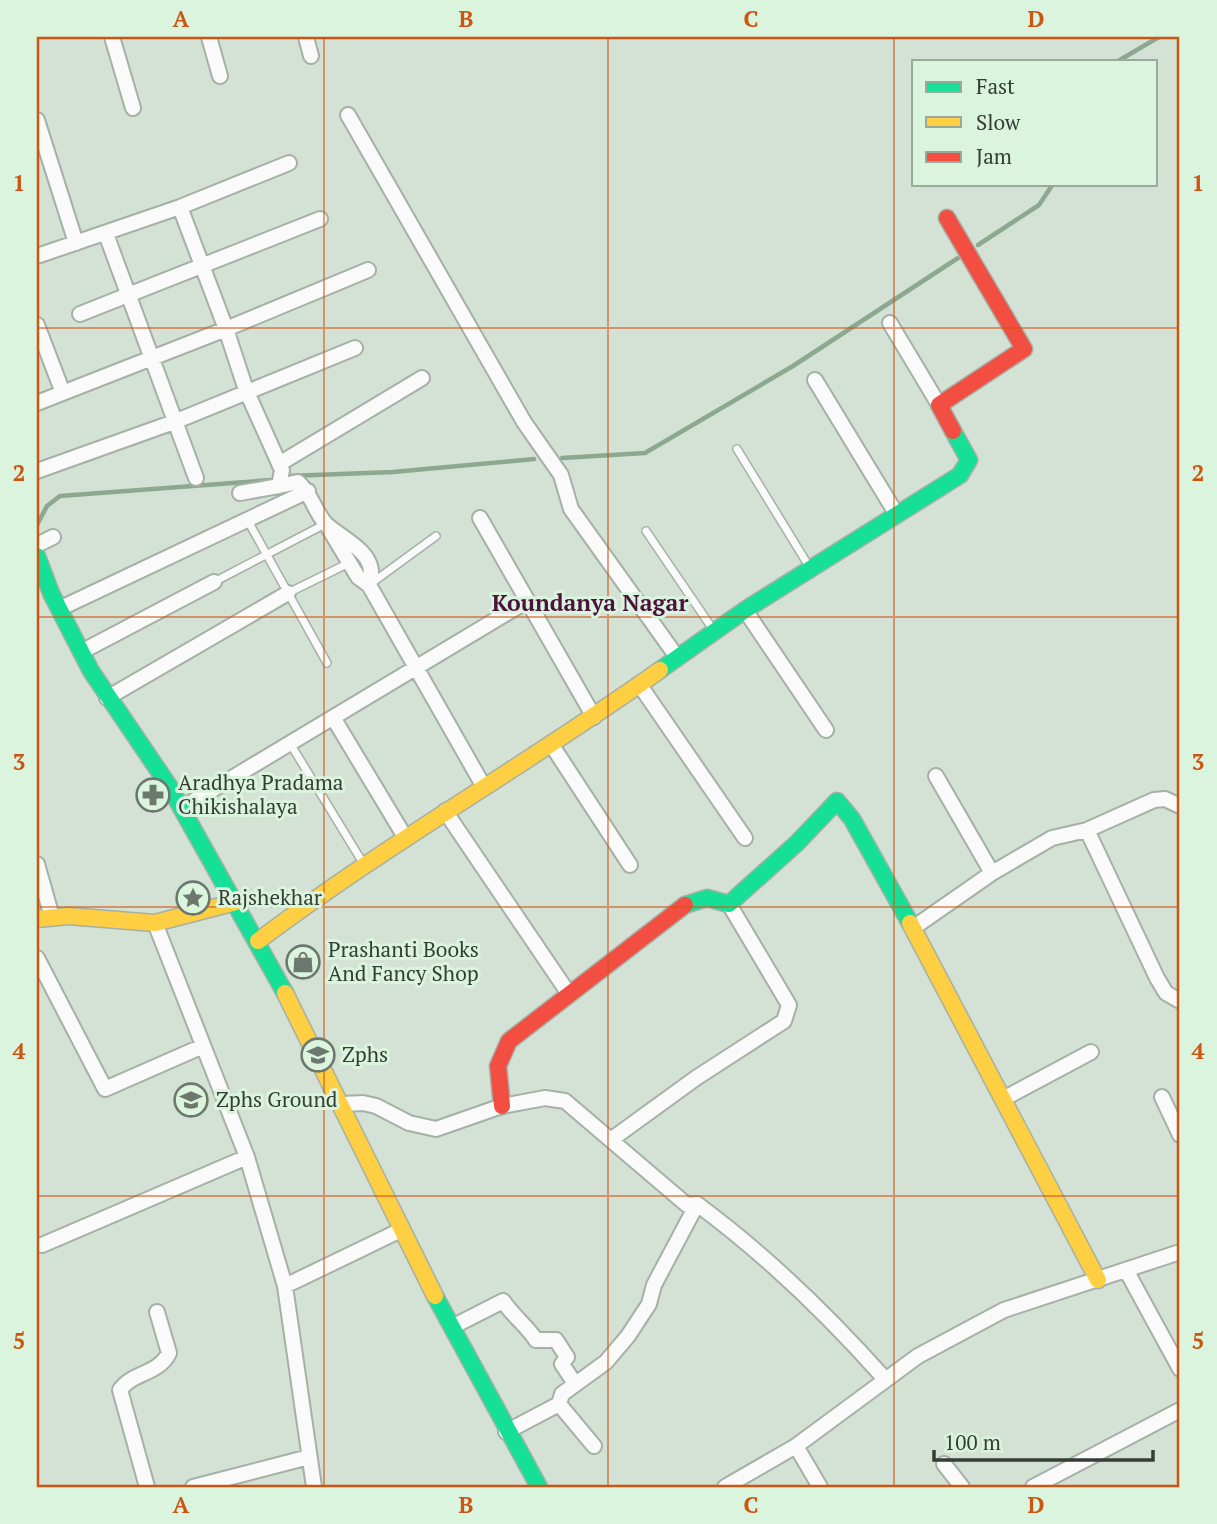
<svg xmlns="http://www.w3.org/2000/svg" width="1217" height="1524" font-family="'PT Serif',serif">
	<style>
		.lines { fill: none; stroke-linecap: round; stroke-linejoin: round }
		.stream { stroke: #8ca890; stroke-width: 4.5 }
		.lane-casing { stroke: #a5b0a6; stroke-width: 10 }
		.street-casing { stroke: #a5b0a6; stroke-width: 18 }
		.fast-casing { stroke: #a5b0a6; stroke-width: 19 }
		.slow-casing { stroke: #a5b0a6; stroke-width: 19 }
		.jam-casing { stroke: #a5b0a6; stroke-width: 19 }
		.lane { stroke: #f9faf9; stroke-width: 7 }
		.street { stroke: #f9faf9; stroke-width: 14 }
		.fast { stroke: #16e098; stroke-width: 16 }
		.slow { stroke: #ffcf43; stroke-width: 16 }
		.jam { stroke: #f24e42; stroke-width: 16 }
		.grid { fill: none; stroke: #cd5512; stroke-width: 2; stroke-opacity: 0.55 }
		.labels { text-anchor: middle; stroke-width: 6; stroke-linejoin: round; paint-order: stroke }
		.poi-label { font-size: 21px; fill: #343e36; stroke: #dbf4de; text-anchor: start }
		.neighbourhood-label { font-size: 23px; font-weight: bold; fill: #4a123d; stroke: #dbf4de }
		.neatline { fill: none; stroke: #cd5512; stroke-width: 2.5 }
		.grid-label { font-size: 23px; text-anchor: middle; font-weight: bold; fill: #cd5512 }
	</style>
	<rect width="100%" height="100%" fill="#d4e1d5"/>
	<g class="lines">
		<path class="stream" d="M1118,61L1159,37
			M978,245L1039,205L1053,184
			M562,458L645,453L793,366L958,258
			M288,476L393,472L534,459
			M37,525L47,506L60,496L271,480"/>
		<defs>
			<path id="lane" d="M737,449L810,568
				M248,521L327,663
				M646,531L714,631
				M214,582L325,524
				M369,585L436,536
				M288,593L349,563
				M291,745L363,863"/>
			<path id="street" d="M112,37L133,108
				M209,37L220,76
				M306,37L311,56
				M348,115L524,422L561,475L571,509L677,657
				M37,120L76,243
				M180,207L226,329L368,270
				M106,234L196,478
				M37,256L180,207L289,163
				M80,314L320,219
				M890,323L939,405
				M37,325L63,393
				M815,380L897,515
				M37,403L226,329L246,390L282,470L279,486L298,482C311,493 314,510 325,523C340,539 381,552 369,585L484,787
				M279,464L422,378
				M37,471L174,422L355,348
				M240,493L279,486
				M480,518L594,717
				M328,527L358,577L369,585
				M37,545L53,537
				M61,608L308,491
				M745,610L826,730
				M81,652L214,582
				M639,684L745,838
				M107,698L288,593
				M334,719L405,837
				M551,744L630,865
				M936,776L992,873
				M182,808L527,601
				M445,811L569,994
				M1087,830L1157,978L1166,993L1180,1001
				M37,864L52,917
				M155,923L247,1157L285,1286
				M913,928L992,873L1052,838L1087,830L1154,800L1165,799L1180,806
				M37,958L105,1089L203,1046
				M1162,1097L1180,1135
				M1003,1099L1091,1052
				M342,1104L363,1103L376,1106L409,1123L436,1129L502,1106L545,1098L565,1101L687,1205L697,1204C766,1255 827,1314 884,1378
				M612,1139L696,1078L784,1021L789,1005L729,904
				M42,1245L247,1157
				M1126,1270L1180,1369
				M452,1327L503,1301C513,1316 526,1325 536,1340H556L567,1357L562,1364L575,1384
				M559,1404L594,1446
				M506,1432L559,1404L562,1394L606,1362L628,1336L649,1304L654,1285L697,1204
				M796,1446L820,1487
				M944,1464L962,1487
				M147,1487L120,1390C132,1372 158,1375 169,1353L157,1312
				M193,1487L309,1457
				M314,1487L285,1286L401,1230
				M725,1487L796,1446L918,1356L1004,1310L1180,1252
				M1033,1487L1180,1410"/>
			<path id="fast" d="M37,556L51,593L91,671L169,786L285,993
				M660,670L745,610L960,475L969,460L953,431
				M685,905L707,898L729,904L797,843L837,801L852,819L910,923
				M435,1296L539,1487"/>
			<path id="slow" d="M37,919L68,916L155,923L236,902
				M910,923L1098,1280
				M258,941C387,844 528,764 660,670
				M285,993L435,1296"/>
			<path id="jam" d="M947,218L1024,349L939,405L953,431
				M502,1106L498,1066L509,1041L685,905"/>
		</defs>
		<use href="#lane" class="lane-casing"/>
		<use href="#street" class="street-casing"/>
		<use href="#fast" class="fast-casing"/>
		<use href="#slow" class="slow-casing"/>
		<use href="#jam" class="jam-casing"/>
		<use href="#lane" class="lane"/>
		<use href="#street" class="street"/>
		<use href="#fast" class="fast"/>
		<use href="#slow" class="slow"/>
		<use href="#jam" class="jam"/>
	</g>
	<path class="grid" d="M324,37V1487M608,37V1487M894,37V1487M37,328H1180M37,617H1180M37,907H1180M37,1196H1180"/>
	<defs>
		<symbol id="pharmacy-ring" viewBox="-11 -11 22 22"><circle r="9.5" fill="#dbf4de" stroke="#6c776e" stroke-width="1.5"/><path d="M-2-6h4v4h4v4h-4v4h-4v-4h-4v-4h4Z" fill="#6c776e"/></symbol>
		<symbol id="sight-ring" viewBox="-11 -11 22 22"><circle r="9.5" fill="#dbf4de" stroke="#6c776e" stroke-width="1.5"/><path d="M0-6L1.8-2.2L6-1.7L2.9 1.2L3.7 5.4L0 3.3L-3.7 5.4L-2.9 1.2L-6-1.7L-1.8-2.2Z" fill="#6c776e"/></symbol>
		<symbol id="shop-ring" viewBox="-11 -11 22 22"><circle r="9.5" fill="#dbf4de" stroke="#6c776e" stroke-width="1.5"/><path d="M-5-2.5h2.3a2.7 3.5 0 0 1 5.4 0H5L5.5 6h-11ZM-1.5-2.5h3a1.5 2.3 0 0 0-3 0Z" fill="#6c776e"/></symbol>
		<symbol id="school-ring" viewBox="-11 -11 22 22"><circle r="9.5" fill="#dbf4de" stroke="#6c776e" stroke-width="1.5"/><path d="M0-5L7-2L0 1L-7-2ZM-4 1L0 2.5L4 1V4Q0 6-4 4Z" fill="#6c776e"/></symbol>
	</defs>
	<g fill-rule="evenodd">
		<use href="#pharmacy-ring" x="134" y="776" width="38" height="38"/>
		<use href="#sight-ring" x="174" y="879" width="38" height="38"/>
		<use href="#shop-ring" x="284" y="943" width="38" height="38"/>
		<use href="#school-ring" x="299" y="1036" width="38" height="38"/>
		<use href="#school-ring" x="172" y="1081" width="38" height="38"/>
	</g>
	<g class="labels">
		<g class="poi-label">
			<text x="178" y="790">Aradhya Pradama<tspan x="178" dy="24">Chikishalaya</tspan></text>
			<text x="218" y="905">Rajshekhar</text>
			<text x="328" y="957">Prashanti Books<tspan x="328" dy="24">And Fancy Shop</tspan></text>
			<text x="342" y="1062">Zphs</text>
			<text x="216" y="1107">Zphs Ground</text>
		</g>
		<g class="neighbourhood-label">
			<text x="590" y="611">Koundanya Nagar</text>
		</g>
	</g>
	<rect width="1217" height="1524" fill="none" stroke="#dbf4de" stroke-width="77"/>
	<rect x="912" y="60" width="245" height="126" fill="#dbf4de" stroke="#98ab9b" stroke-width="2"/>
	<rect x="926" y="82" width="35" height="10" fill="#16e098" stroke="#98ab9b" stroke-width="2"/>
	<text x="976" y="94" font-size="21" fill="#343e36">Fast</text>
	<rect x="926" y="117" width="35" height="10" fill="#ffcf43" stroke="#98ab9b" stroke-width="2"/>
	<text x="976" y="130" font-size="21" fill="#343e36">Slow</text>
	<rect x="926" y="152" width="35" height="10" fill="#f24e42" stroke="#98ab9b" stroke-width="2"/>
	<text x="976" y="164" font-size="21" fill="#343e36">Jam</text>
	<path d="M934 1450v10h219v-10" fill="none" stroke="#343e36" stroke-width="3.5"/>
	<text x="944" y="1450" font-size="21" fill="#343e36" stroke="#dbf4de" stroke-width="5" paint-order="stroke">100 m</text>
	<rect x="38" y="38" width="1140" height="1448" class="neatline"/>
	<g class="grid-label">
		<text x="181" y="27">A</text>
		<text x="466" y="27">B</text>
		<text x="751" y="27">C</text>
		<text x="1036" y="27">D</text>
		<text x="19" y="191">1</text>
		<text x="1198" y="191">1</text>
		<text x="19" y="481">2</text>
		<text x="1198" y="481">2</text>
		<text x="19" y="770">3</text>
		<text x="1198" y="770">3</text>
		<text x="19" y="1059">4</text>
		<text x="1198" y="1059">4</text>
		<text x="19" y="1349">5</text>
		<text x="1198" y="1349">5</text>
		<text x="181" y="1513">A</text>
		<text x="466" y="1513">B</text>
		<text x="751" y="1513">C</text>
		<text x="1036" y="1513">D</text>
	</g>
</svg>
